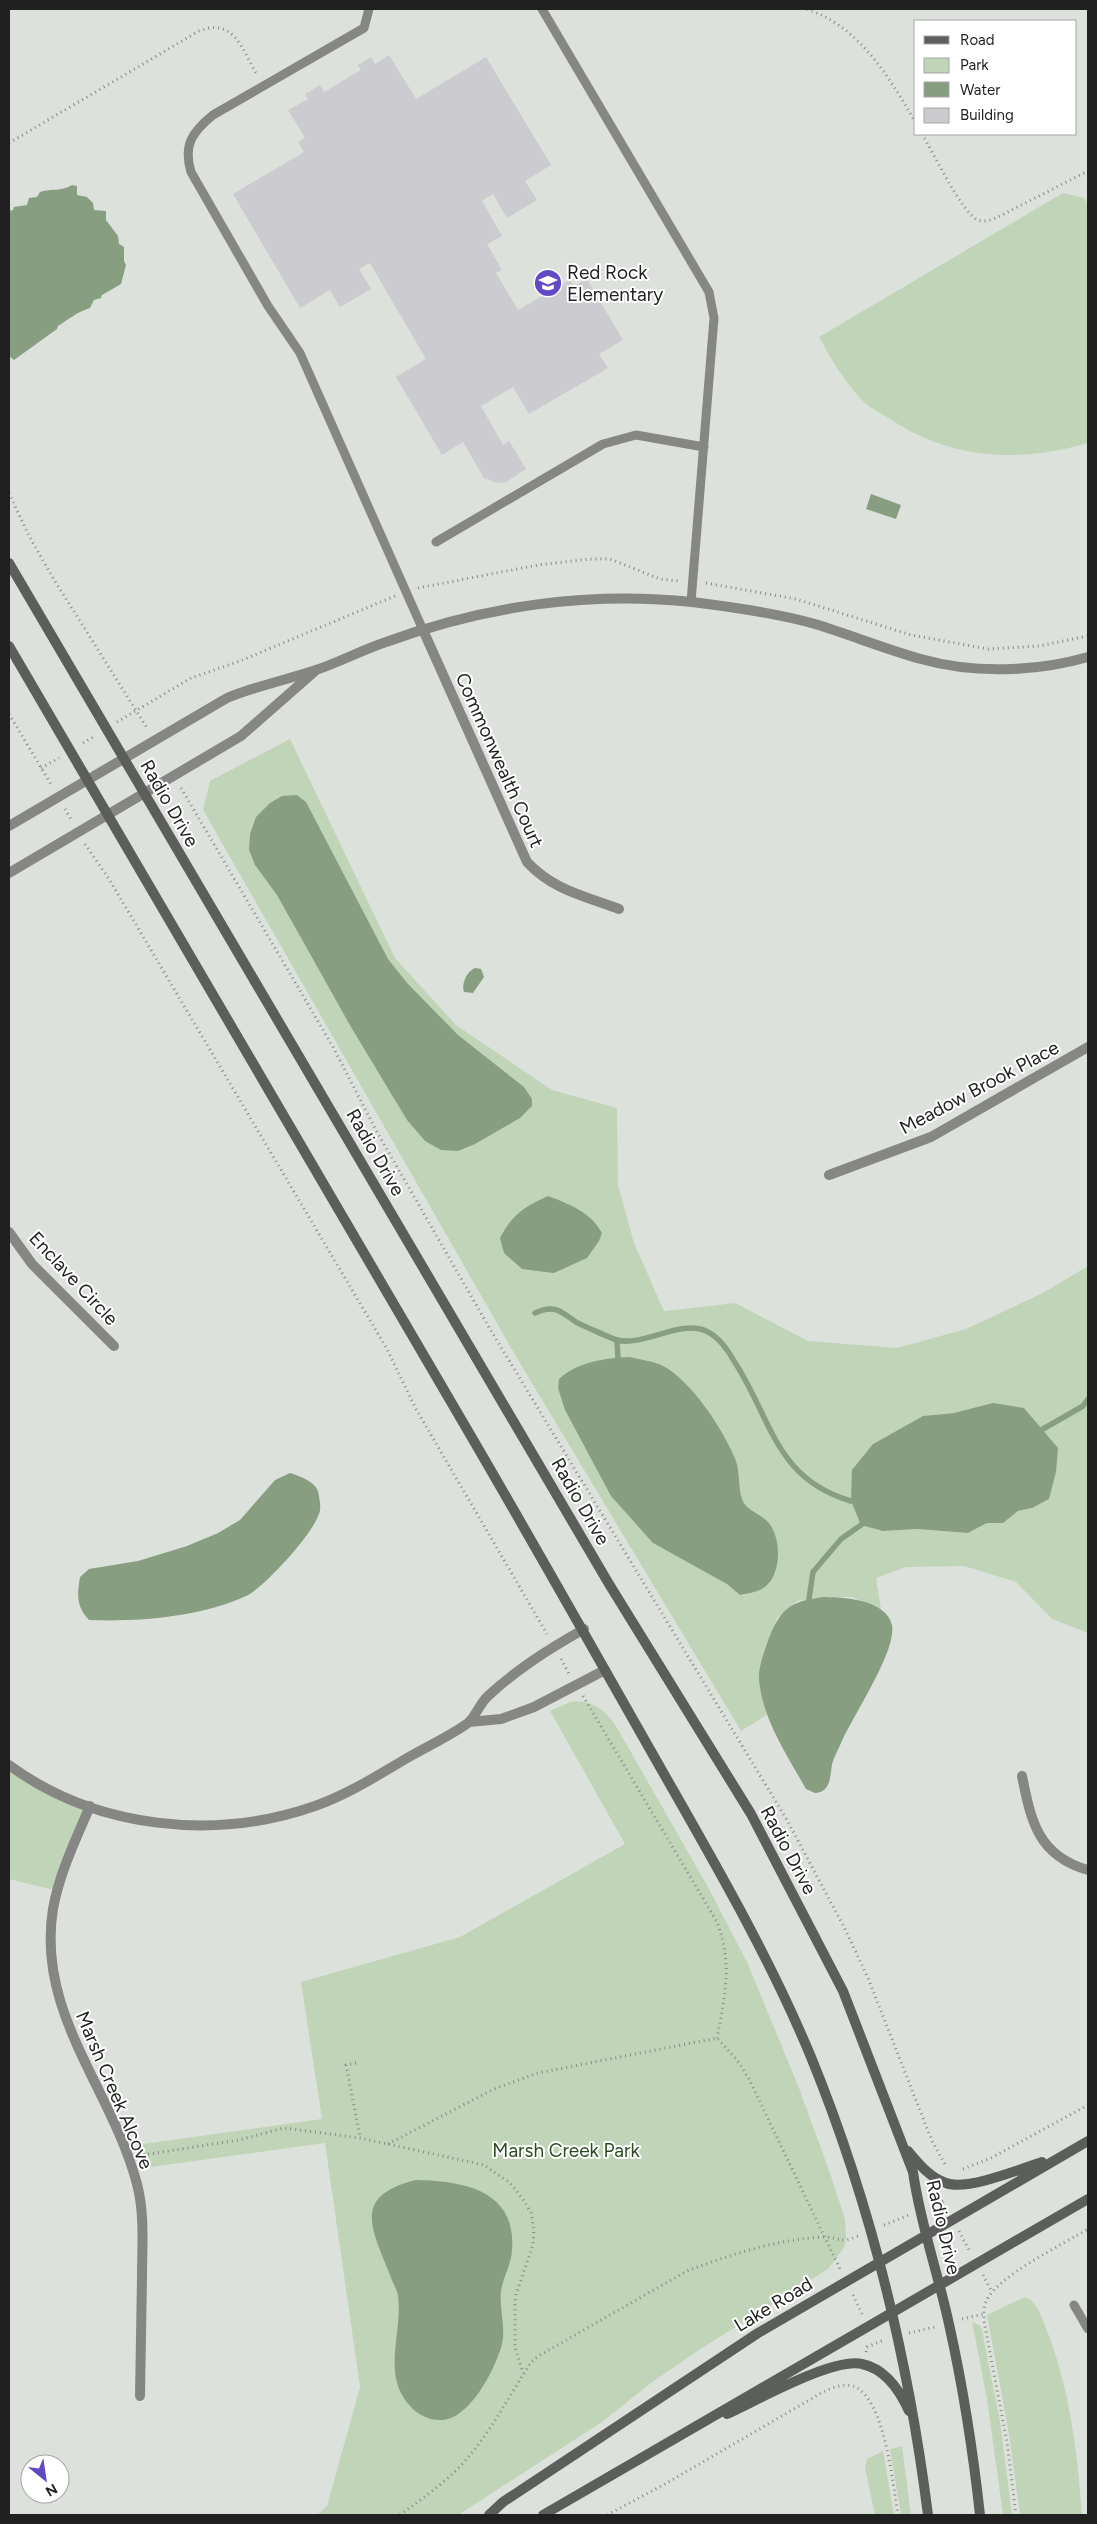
<svg xmlns="http://www.w3.org/2000/svg" width="1097" height="2524" font-family="Figtree,sans-serif">
	<style>
		.green { fill: #c0d5b8; fill-rule: evenodd }
		.water { fill: #879e80 }
		.lines { fill: none; stroke-linecap: round; stroke-linejoin: round }
		.stream { stroke: #879e80; stroke-width: 5.5 }
		.building { fill: #cbcbd0 }
		.path { stroke: #878a87; stroke-width: 3; stroke-dasharray: 1 4; stroke-linecap: butt }
		.lane { stroke: #868785; stroke-width: 9 }
		.street { stroke: #868785; stroke-width: 10 }
		.secondary { stroke: #5c5e5b; stroke-width: 10 }
		.labels { text-anchor: middle; stroke-width: 4; stroke-linejoin: round; paint-order: stroke }
		.poi-label { font-size: 19px; fill: #1f201f; stroke: #fff; text-anchor: start }
		.street-label { font-size: 19px; fill: #1f201f; stroke: #fff }
		.park-label { font-size: 19px; fill: #2b4b1e; stroke: #fff }
	</style>
	<rect width="100%" height="100%" fill="#dde1dc"/>
	<path class="green" d="M1063,193L1084,198L1088,206V443C1018,463 952,460 890,419C881,413 869,408 862,400C844,381 831,359 819,337Z
		M290,739L395,958L456,1025L552,1090L617,1108L618,1185L634,1243L664,1311L735,1303L808,1341L897,1348L966,1329L1043,1293L1088,1266V1633L1052,1619L1016,1582L964,1566L906,1567L876,1578L881,1610L852,1597H822L797,1601L777,1618L767,1645L759,1678L767,1715L741,1731L518,1360L203,810L210,781ZM954,1413L1032,1508L1018,1511L1003,1523H987L968,1533L917,1529L883,1531L873,1444L923,1416Z
		M570,1702C591,1699 605,1710 616,1726L708,1887L747,1962L799,2088L831,2176L845,2219L846,2237L844,2248L828,2269L699,2350L651,2383L602,2422L458,2515H317L327,2506L360,2387L325,2143L143,2168L136,2145L322,2119L301,1982L460,1937L625,1844L550,1711Z
		M9,1765L90,1806L58,1891L9,1879Z
		M1025,2297L1031,2300L1038,2309C1068,2375 1077,2444 1082,2515H1020L1009,2434L987,2315Z
		M972,2322L979,2325L982,2330L1000,2421L1012,2515H1003L987,2399Z
		M902,2446L911,2515H901L890,2449Z
		M883,2451L894,2515H875L865,2468L867,2459Z"/>
	<path class="water" d="M72,185L77,186V195L87,197L93,203L94,210L106,211V220L118,236L119,244L124,247V261L126,265L121,284L102,295L101,298L94,300L90,308C77,312 69,319 58,326L57,329L14,360L9,356V211L13,210L14,207L27,205L29,198L37,197L40,192C53,188 60,192 72,185Z
		M871,494L901,505L896,519L866,509Z
		M297,795L306,802L388,959L408,984L458,1035L524,1087L532,1099V1106L520,1118L475,1144L458,1151L441,1150L425,1141L407,1120L351,1027L277,895L255,865L249,850L250,834L256,817L270,803L282,796Z
		M475,968L481,969L484,977L473,993L464,992C461,984 467,971 475,968Z
		M548,1196C569,1204 591,1212 602,1233L599,1241L587,1258L554,1273L522,1269L504,1253L500,1238C511,1216 525,1206 548,1196Z
		M630,1357C640,1360 654,1361 663,1366C691,1380 725,1432 736,1461C740,1473 738,1487 742,1499C745,1510 759,1513 767,1521C781,1535 782,1569 768,1584C761,1592 749,1593 740,1595L727,1584L653,1543L611,1496L565,1410L558,1388L559,1379C577,1362 606,1358 630,1357Z
		M993,1403L1024,1408L1058,1448L1056,1472L1049,1499L1032,1508L1018,1511L1003,1523H987L968,1533L917,1529L883,1531L861,1525L851,1501L852,1470L873,1444L923,1416L954,1413Z
		M290,1473C300,1476 314,1481 318,1491C319,1496 321,1506 320,1510C318,1529 264,1588 246,1596C201,1617 138,1622 89,1620C76,1606 77,1595 80,1577L89,1569L138,1561L187,1546L218,1533L240,1520L275,1480Z
		M822,1597C842,1597 886,1599 892,1625C897,1651 852,1717 841,1743C838,1750 834,1757 832,1764C830,1777 831,1792 815,1793L806,1789C787,1755 762,1719 759,1679C758,1668 765,1649 769,1638C781,1608 790,1602 822,1597Z
		M416,2180C464,2181 517,2190 512,2251C511,2265 503,2277 501,2291C499,2308 506,2327 502,2344C496,2368 470,2419 442,2420C431,2421 419,2415 412,2408C380,2377 403,2334 398,2296C397,2289 392,2282 390,2275C372,2229 351,2196 416,2180Z"/>
	<g class="lines">
		<path class="stream" d="M535,1313C554,1304 560,1311 576,1322C579,1324 613,1339 617,1340C643,1347 681,1319 706,1331C719,1337 727,1349 734,1361C772,1419 775,1479 851,1501
			M617,1341L618,1358
			M1043,1429L1083,1406L1088,1399
			M809,1599L813,1572L841,1539L861,1525"/>
	</g>
	<path class="building" d="M389,55L416,99L486,57L551,165L525,181L537,200L507,218L493,194L482,201L502,236L487,244L502,270L496,273L518,310L570,280L574,286L587,279L623,340L599,354L608,368L529,414L513,387L481,406L503,445L509,441L526,469L506,482L497,483L484,478L463,442L442,455L396,377L426,359L370,263L359,269L371,289L340,307L330,290L300,308L233,194L304,152L298,142L305,138L288,110L308,99L305,94L320,85L324,92L361,70L358,65L371,57L375,64Z"/>
	<g class="lines">
		<path class="path" d="M807,9C861,28 888,76 916,123
			M922,134C933,152 960,209 976,219C983,223 991,220 998,217L1088,171
			M9,143L199,31C234,17 242,49 257,75
			M9,493L29,536L53,578L147,728
			M706,583L796,599L911,635L988,649L1039,646L1088,636
			M418,588L538,565L590,559H610L660,579L680,581
			M9,714L52,786
			M117,722L191,678L240,661L395,596
			M83,743L95,736
			M41,768L59,758
			M181,788L333,1047L377,1132L490,1329L787,1820L844,1927L868,1978L932,2141L946,2166
			M65,809L72,821
			M85,844L109,879L387,1349L416,1409L547,1634
			M561,1659L569,1674
			M583,1696L717,1922C733,1964 725,1995 717,2038
			M356,2063L346,2065L360,2137
			M388,2144L494,2089L538,2073L717,2038L737,2060L748,2077L840,2269
			M143,2155L239,2140L284,2128L360,2138L484,2165L510,2183L523,2199L531,2213L534,2230L533,2245L516,2294L515,2305V2347L523,2373
			M963,2169L991,2158L1088,2105
			M933,2205L944,2201
			M884,2225L909,2215
			M959,2231L970,2252
			M983,2275L992,2292
			M853,2295L862,2314
			M962,2319L984,2314
			M909,2333L935,2327
			M866,2352L867,2347L884,2340
			M400,2515C424,2497 451,2479 470,2455C494,2426 511,2393 531,2362L540,2355L687,2271C724,2257 762,2244 802,2239C809,2238 818,2237 825,2237C842,2238 839,2244 858,2236
			M607,2515L665,2484L823,2392C832,2388 843,2383 853,2386C885,2397 893,2486 898,2515
			M1016,2515L1007,2442L984,2321C984,2315 983,2308 986,2302C994,2278 1065,2243 1088,2229"/>
		<path class="lane" d="M369,9L364,28L213,115C192,132 183,145 191,172L268,306L300,353L423,630
			M542,9L709,292L714,318L691,602
			M436,542L603,444L636,435L704,447
			M1074,2305L1088,2329"/>
		<path class="street" d="M423,630L527,862C553,890 584,896 619,909
			M9,826L227,698C256,686 286,680 316,670C340,662 362,650 386,642C484,606 589,591 692,602C733,607 776,613 815,624C851,635 885,649 921,659C974,674 1036,672 1088,657
			M9,873L241,736L314,672
			M829,1175L931,1137L1088,1047
			M9,1232L32,1264L114,1346
			M469,1722L501,1719L534,1707L605,1670
			M9,1765C96,1829 215,1841 315,1806C349,1794 378,1775 409,1757C428,1746 450,1736 468,1723C476,1716 480,1703 488,1696C517,1669 549,1649 584,1629
			M1022,1776C1031,1821 1038,1856 1088,1870
			M90,1806C76,1839 59,1874 53,1909C36,2013 112,2089 137,2184C145,2214 142,2247 142,2278C141,2317 141,2356 140,2396"/>
		<path class="secondary" d="M9,563L609,1584L751,1814L843,1991L913,2172C920,2223 938,2273 949,2324C963,2387 973,2451 980,2515
			M9,646C160,903 310,1161 461,1419C529,1535 594,1651 660,1767C714,1862 769,1956 811,2057C871,2204 908,2357 928,2515
			M908,2151C918,2163 930,2178 946,2183C966,2191 1021,2169 1042,2162
			M727,2414C756,2401 833,2357 862,2364C886,2369 900,2391 909,2411
			M489,2515L503,2502L758,2333L1088,2141
			M543,2515L1088,2199"/>
	</g>
	<defs>
		<symbol id="school-disc" viewBox="-11 -11 22 22"><circle r="9.5" fill="#614ac3" stroke="#fff"/><path d="M0-5L7-2L0 1L-7-2ZM-4 1L0 2.5L4 1V4Q0 6-4 4Z" fill="#fff"/></symbol>
	</defs>
	<g fill-rule="evenodd">
		<use href="#school-disc" x="532" y="267" width="32" height="32"/>
	</g>
	<g class="labels">
		<g class="poi-label">
			<text x="567" y="279">Red Rock<tspan x="567" dy="22">Elementary</tspan></text>
		</g>
		<g class="street-label">
			<text transform="translate(500 760) rotate(66)" y="7">Commonwealth Court</text>
			<text transform="translate(170 803) rotate(60)" y="7">Radio Drive</text>
			<text transform="translate(979 1087) rotate(-28)" y="7">Meadow Brook Place</text>
			<text transform="translate(376 1152) rotate(60)" y="7">Radio Drive</text>
			<text transform="translate(74 1278) rotate(47)" y="7">Enclave Circle</text>
			<text transform="translate(581 1501) rotate(60)" y="7">Radio Drive</text>
			<text transform="translate(789 1850) rotate(62)" y="7">Radio Drive</text>
			<text transform="translate(115 2090) rotate(67)" y="7">Marsh Creek Alcove</text>
			<text transform="translate(944 2227) rotate(77)" y="7">Radio Drive</text>
			<text transform="translate(773 2304) rotate(-31)" y="7">Lake Road</text>
		</g>
		<g class="park-label">
			<text x="566" y="2157">Marsh Creek Park</text>
		</g>
	</g>
	<rect width="1097" height="2524" fill="none" stroke="#1f201f" stroke-width="20"/>
	<rect x="914" y="20" width="162" height="115" fill="#ffffff" stroke="#a5a6a5"/>
	<rect x="924" y="36" width="25" height="8" fill="#5c5e5b" stroke="#a5a6a5"/>
	<text x="960" y="45" font-size="15" fill="#1f201f">Road</text>
	<rect x="924" y="58" width="25" height="15" fill="#c0d5b8" stroke="#a5a6a5"/>
	<text x="960" y="70" font-size="15" fill="#1f201f">Park</text>
	<rect x="924" y="82" width="25" height="15" fill="#879e80" stroke="#a5a6a5"/>
	<text x="960" y="95" font-size="15" fill="#1f201f">Water</text>
	<rect x="924" y="108" width="25" height="15" fill="#cbcbd0" stroke="#a5a6a5"/>
	<text x="960" y="120" font-size="15" fill="#1f201f">Building</text>
	<g transform="translate(45 2479) rotate(150)"><circle r="24" fill="#ffffff" stroke="#a5a6a5"/>
	<path d="M0-4L9 19L0 12L-9 19Z" fill="#614ac3"/>
	<text y="-8" font-size="14" font-weight="bold" text-anchor="middle" fill="#1f201f">N</text>
	</g>
</svg>
